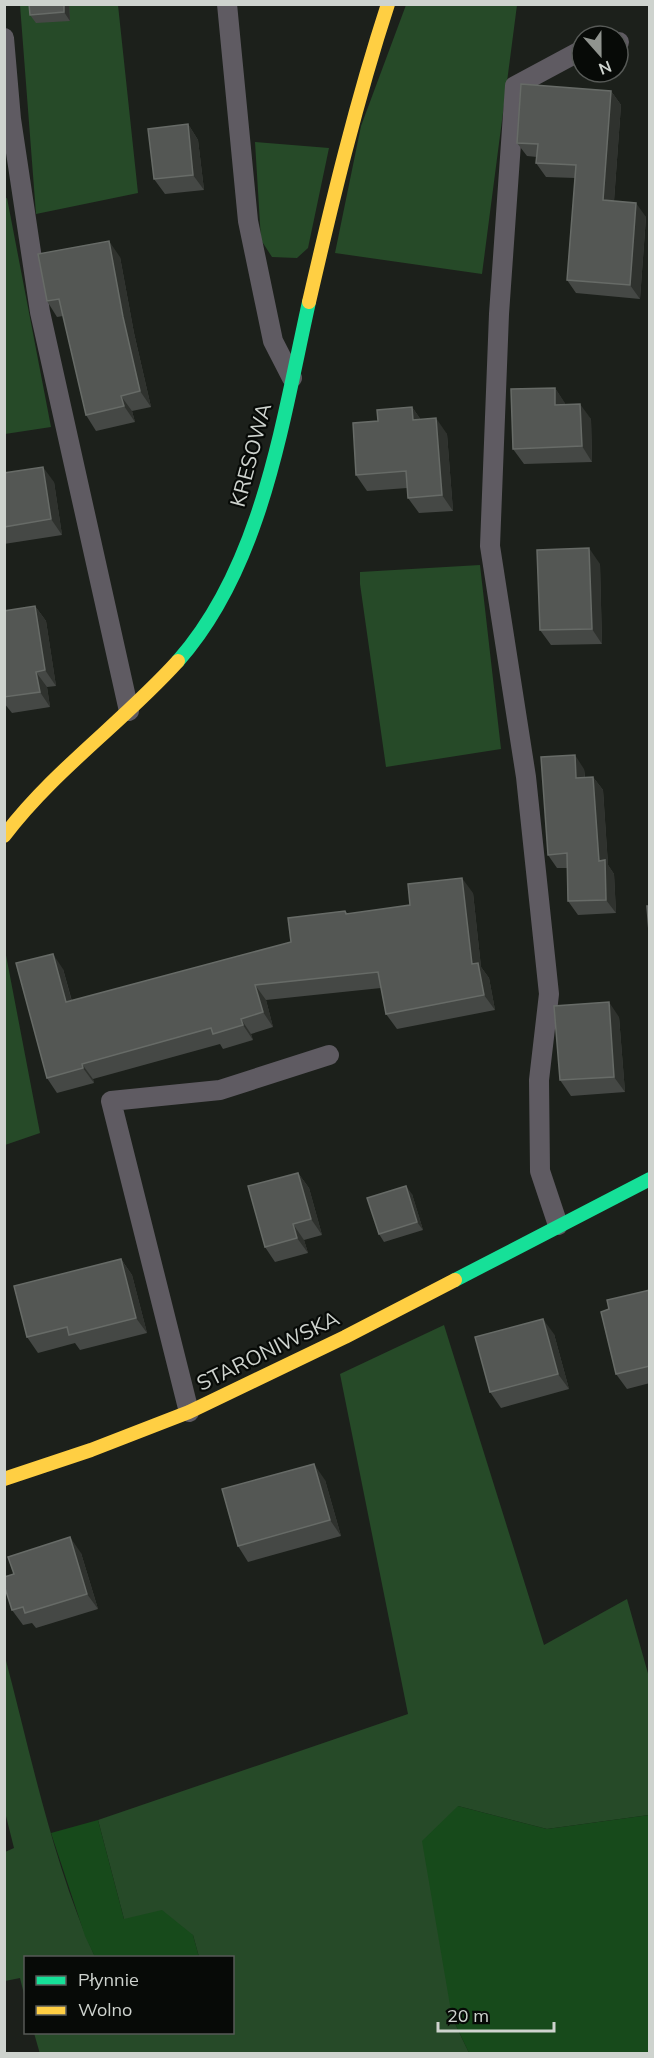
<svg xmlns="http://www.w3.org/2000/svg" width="654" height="2058" font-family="Mulish,sans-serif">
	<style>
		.green { fill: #264a28 }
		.forest { fill: #174a1b }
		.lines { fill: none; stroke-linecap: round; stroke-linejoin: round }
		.lane { stroke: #5f5b62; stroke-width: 20 }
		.fast { stroke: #16e098; stroke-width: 14 }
		.slow { stroke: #ffcf43; stroke-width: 14 }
		.wall { fill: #454845 }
		.shaded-wall { fill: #2f322e }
		.building { fill: #545754; stroke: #676b67; stroke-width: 1.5 }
		.labels { text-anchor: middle; stroke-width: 4.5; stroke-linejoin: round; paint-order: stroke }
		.street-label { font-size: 21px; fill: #ced3ce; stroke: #070a07 }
	</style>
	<rect width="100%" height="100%" fill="#1c201b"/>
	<path class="green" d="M20,5H118L138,193L36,214Z
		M406,5H517L482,274L335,253L361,126Z
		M255,142L329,148L308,248L297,258L272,257L261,240Z
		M7,198L51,427L5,434L4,199Z
		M480,565L501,749L386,767L360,584V572Z
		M5,950L40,1133L5,1145H4Z
		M444,1325L544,1645L627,1599L649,1677V1815L547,1829L458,1806L452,2017L469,2053L40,2054L34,2033L232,2032V1958L199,1957L193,1935L124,1919L98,1820L408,1714L340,1374Z
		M4,1653C31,1755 52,1861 95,1957L26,1958L25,1998L20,1978L5,1981V1852L14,1848L5,1812Z"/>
	<path class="forest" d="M458,1806L547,1829L649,1815V2053H469L452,2017L422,1841Z
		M98,1820L124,1919L162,1910L193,1935L199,1957H95L85,1936L51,1833Z"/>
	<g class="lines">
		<path class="lane" d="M227,4L248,221L273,341L292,378
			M4,38L11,119L40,312L129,711
			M618,43L619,42
			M558,1225L540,1171L539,1080L549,994L526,777L490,546L499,314L515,86L582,50
			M189,1412L111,1101L220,1090L329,1055"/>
		<path class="fast" d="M178,661C262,566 282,423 309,302
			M455,1280L650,1179"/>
		<path class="slow" d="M309,302C332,202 356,102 388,4
			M4,836C54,770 123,722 178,661
			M4,1479L91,1450L189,1412L345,1337L455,1280"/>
	</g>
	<path class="wall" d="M29,4H69L70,21L36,23L30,15Z
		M611,91L621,105L614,201L646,217L640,299L576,293L567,280L575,178L546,177L536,163L537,157L527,156L517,143Z
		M188,124L198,140L204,190L165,194L154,179Z
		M120,257L134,333L151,407L132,411L135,422L96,431L86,415L63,316L57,317L47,301Z
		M555,388L565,404L591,419L592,462L524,464L513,449Z
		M412,407L421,420L447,434L453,511L419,513L408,498L407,488L367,491L356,475L378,421Z
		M4,473L54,482L62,535L4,544Z
		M600,564L602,644L551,645L540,630Z
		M35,606L46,621L56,686L47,687L50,707L12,713L4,703V611Z
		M584,769L585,777H593L603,790L608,865L614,874L616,913L578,915L568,901L567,868H557L548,855Z
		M473,893L481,967L489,978L495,1010L397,1029L386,1014L381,988L266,1000L273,1027L251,1034L253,1040L223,1049L220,1044L93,1079L94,1083L57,1093L47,1078L63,969L72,1001L291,942L345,911L348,914L410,905Z
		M619,1017L625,1092L571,1096L560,1080Z
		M298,1173L309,1188L322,1235L304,1240L308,1253L275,1262L265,1247Z
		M412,1194L423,1230L384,1242L379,1234Z
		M121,1259L132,1275L147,1333L80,1350L75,1343L38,1353L27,1337Z
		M650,1290V1383L627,1389L616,1374L609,1309Z
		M554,1334L569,1389L501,1408L490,1392Z
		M325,1480L341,1536L248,1562L238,1546Z
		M81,1553L98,1609L36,1628L32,1623L23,1625L12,1610Z"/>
	<path class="shaded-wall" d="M64,4H69L70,21L64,12Z
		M611,91L621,105L613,214L603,200Z
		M188,124L198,140L204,190L193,175Z
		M636,203L646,217L640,299L630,285Z
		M109,241L120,257L134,333L151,407L140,391L123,317Z
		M555,388L565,403L566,420L555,405Z
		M121,396L132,411L135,422L124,406Z
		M580,404L591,419L592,462L582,446Z
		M412,407L423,423L413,420Z
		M436,418L447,434L453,511L442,495Z
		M43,467L54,482L62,535L51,519Z
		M589,548L600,564L602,644L592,629Z
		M35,606L46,621L56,686L45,670Z
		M36,672L47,687L50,707L40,692Z
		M575,755L584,769L586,791L576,778Z
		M593,777L603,790L608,865L614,874L616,913L606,900L599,861Z
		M462,878L473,893L481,967L489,978L495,1010L484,995L472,964Z
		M53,954L63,969L76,1017L66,1002Z
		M255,985L266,1000L273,1027L263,1012Z
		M609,1002L619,1017L625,1092L614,1077Z
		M241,1019L251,1034L253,1040L243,1025Z
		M82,1064L93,1079L94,1083L83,1068Z
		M298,1173L309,1188L322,1235L311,1219Z
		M406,1186L412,1194L423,1230L417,1222Z
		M293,1224L304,1240L308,1253L297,1238Z
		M121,1259L132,1275L147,1333L136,1318Z
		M543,1319L554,1334L569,1389L558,1374Z
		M314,1464L325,1480L341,1536L330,1520Z
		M70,1537L81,1553L98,1609L87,1594Z"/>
	<path class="building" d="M29,4H64V12L30,15Z
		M521,84L611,91L603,200L636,203L630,285L567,280L576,165L536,163L538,144L517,143Z
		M188,124L193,175L154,179L148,129Z
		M109,241L123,317L140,391L121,396L124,406L86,415L59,299L47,301L38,254Z
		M555,388V405L580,404L582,446L513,449L511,389Z
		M412,407L413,420L436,418L442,495L408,498L406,471L356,475L353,423L378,421L377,410Z
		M43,467L51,519L4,527V473Z
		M589,548L592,629L540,630L537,550Z
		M35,606L45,670L36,672L40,692L4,697V611Z
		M575,755L576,778L593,777L599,861L605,860L606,900L568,901L567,853L548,855L541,757Z
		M462,878L472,964L478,963L484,995L386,1014L378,972L255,985L263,1012L241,1019L243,1025L213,1034L211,1028L82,1064L83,1068L47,1078L16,963L53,954L66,1002L291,942L288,918L345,911L346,914L410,905L408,884Z
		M647,906H650V944Z
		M609,1002L614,1077L560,1080L554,1006Z
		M298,1173L311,1219L293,1224L297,1238L265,1247L248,1186Z
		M406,1186L417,1222L379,1234L367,1198Z
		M121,1259L136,1318L69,1335L67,1327L27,1337L14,1286Z
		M650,1290V1366L616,1374L601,1312L609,1309L607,1300Z
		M543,1319L558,1374L490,1392L475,1337Z
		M314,1464L330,1520L238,1546L222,1489Z
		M70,1537L87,1594L25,1613L23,1607L12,1610L4,1585V1577L14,1574L8,1557Z"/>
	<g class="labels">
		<g class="street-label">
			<text transform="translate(251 455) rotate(-75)" y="7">KRESOWA</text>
			<text transform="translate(268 1351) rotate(-26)" y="7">STARONIWSKA</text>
		</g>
	</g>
	<rect width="654" height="2058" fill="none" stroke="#ced3ce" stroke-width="12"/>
	<rect x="24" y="1956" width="210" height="78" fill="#070a07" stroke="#575a57" stroke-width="1.5"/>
	<rect x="36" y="1976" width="30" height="9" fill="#16e098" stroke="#575a57" stroke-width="1.5"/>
	<text x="78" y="1986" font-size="18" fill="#ced3ce">Płynnie</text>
	<rect x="36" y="2006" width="30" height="9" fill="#ffcf43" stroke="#575a57" stroke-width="1.5"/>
	<text x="78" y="2016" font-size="18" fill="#ced3ce">Wolno</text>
	<g transform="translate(600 54) rotate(159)"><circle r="28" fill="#070a07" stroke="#575a57" stroke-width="1.5"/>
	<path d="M0-4.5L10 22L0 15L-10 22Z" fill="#90948f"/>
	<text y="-9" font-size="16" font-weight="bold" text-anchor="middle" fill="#ced3ce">N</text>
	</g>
	<path d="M438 2022v9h116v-9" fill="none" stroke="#ced3ce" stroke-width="3"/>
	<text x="447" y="2022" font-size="18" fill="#ced3ce" stroke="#070a07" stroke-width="4.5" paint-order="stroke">20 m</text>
</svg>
